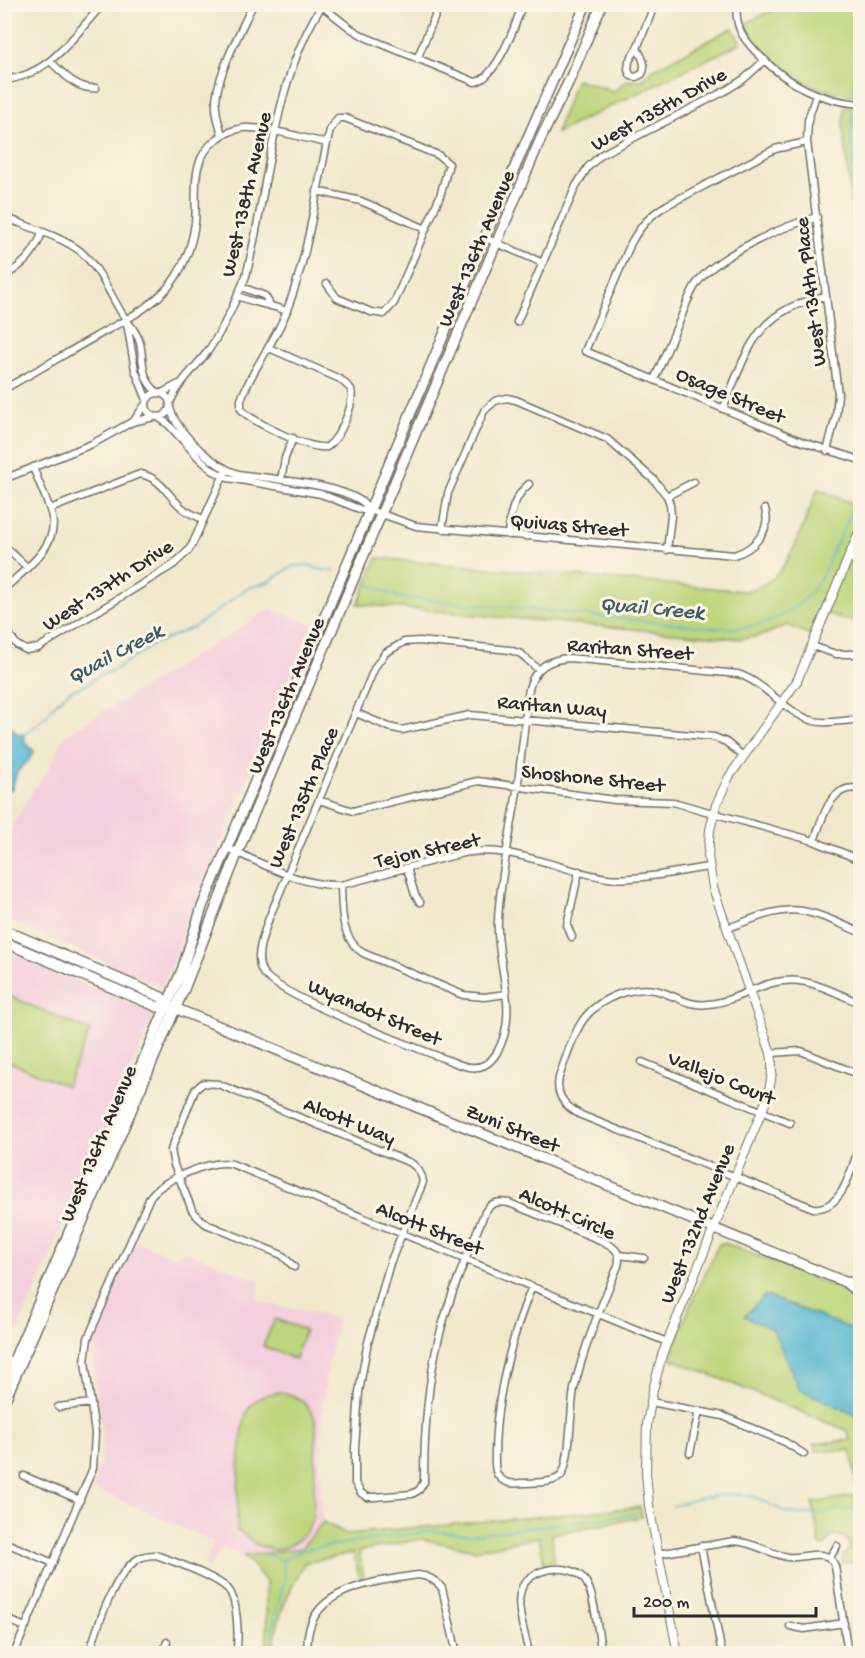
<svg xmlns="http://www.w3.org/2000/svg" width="865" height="1658" font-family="'Gochi Hand',sans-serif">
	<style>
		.built { fill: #f4cfdd }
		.green { fill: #bed67b; stroke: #748053; stroke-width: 1.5 }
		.water { fill: #52b6d1; stroke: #3e707e; stroke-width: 1.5 }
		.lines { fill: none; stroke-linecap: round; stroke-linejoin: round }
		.stream { stroke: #52b6d1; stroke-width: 1.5 }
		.minor-casing { stroke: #716e64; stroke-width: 9 }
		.tertiary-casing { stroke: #716e64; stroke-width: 10 }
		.secondary-casing { stroke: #716e64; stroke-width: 12 }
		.minor { stroke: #fff; stroke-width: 6 }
		.tertiary { stroke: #fff; stroke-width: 8 }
		.secondary { stroke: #fff; stroke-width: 9 }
		.labels { text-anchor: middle; stroke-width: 6; stroke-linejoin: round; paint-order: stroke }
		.street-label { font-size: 21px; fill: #2b2b2b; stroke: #fcf5e5 }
		.water-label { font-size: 22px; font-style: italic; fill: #395c65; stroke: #fcf5e5 }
	</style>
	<rect width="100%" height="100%" fill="#fcf5e5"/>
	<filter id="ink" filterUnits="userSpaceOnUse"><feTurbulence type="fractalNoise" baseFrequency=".0167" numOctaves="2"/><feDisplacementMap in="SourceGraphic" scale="12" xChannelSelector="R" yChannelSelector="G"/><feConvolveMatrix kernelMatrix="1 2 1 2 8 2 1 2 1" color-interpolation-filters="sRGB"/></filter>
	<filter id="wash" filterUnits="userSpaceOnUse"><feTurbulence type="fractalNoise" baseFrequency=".008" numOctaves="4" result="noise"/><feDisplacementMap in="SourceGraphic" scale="24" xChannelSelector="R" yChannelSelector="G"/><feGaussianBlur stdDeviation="1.35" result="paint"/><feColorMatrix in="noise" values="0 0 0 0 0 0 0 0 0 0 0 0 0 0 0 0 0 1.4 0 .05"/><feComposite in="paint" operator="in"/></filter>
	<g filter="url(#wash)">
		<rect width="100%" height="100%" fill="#f2e9cd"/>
		<path class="built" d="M271,609L312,624L162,986L5,919V841L22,808L51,765L64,736Z
			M5,950L155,1013L5,1360Z
			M136,1241L173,1257L185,1251L259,1280L258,1302L322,1314L337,1320L326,1378L322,1416L320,1455L323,1522L302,1548L244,1556L221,1547L210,1569L204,1567L214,1542L93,1488L100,1466L103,1442L92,1355V1344Z"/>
		<path class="green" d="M775,5H860V93L857,96C844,94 829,92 816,87C788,77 757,51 744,24L773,10Z
			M732,28L741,43L556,133L576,79L614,91L626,81L643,80L650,71Z
			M845,107L857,108L860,113V282L843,125Z
			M818,489L860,507V621L846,620L826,613L816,637L787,625L764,635L741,639L358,604L377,558L745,591C755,588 766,585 774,577C795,557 806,515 818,489Z
			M5,994L90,1031L66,1086L5,1060Z
			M725,1243L860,1297V1562L843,1563V1556L849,1550V1543L844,1537L836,1535L830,1537L826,1545L820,1546L813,1503L858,1495L851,1450L816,1451L813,1444L850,1440L848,1431L672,1359C682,1318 701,1282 719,1244Z
			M275,1319L305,1330L295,1359L263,1346Z
			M281,1392C299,1395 310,1405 316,1422L313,1519C303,1542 281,1557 256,1544C248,1540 245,1533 237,1531C238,1507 238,1424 249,1408C257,1396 268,1394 281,1392Z
			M640,1507L642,1517L552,1534L554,1561L544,1563L539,1537L475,1550L422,1539L359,1551L364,1578L360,1579L353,1553L304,1563C289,1592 274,1620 274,1653H267L266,1581L244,1556L302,1548L323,1522L347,1534Z"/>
		<path class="water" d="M5,722L20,735L23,734L25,736L24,741L34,751L29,760L17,772L12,789L5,790Z
			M765,1295L860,1332V1417L799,1389L773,1330L744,1316Z"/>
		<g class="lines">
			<path class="stream" d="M853,93L860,21
				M852,112L851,143L860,223
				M368,584L398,597L719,628C763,630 798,616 821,577C826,569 828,560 832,552C843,531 853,511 860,489
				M850,588L860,585
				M228,602L248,588L268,582L293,566L309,565L318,569L334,571
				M24,735L47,716L52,707L69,691L88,684L96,677L116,669L154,644L194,627L225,605
				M854,1262L860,1246
				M673,1506C693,1499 731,1490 752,1496C765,1500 777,1510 790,1513C810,1517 840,1509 860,1507
				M266,1554L282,1560
				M271,1654L272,1629L285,1578L283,1560L306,1549L432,1531L470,1535L636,1514"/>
		</g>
	</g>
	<g filter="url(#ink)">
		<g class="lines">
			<defs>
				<path id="minor" d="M737,4C734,29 745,41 761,57C789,85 821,101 860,104
					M322,6L350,28L365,37L475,82C496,79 517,23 522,4
					M637,48C642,57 647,65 642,74L636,77L631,76L628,70L629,61L637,48L655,4
					M417,59L440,4
					M51,62C64,74 77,90 96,88
					M4,80C51,75 73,36 103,4
					M816,95L808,120L807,142L838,394L836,416L827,451
					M222,135C220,126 216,116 216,107C214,79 241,31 253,4
					M807,142L775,149L667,205C651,214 640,226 631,243L585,351L803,442L860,460
					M317,191L361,201L426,229
					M4,217C26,226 62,237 80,251C98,266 109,292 121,312C127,322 137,331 140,343C144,361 140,379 158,393
					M485,238L543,263
					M4,276C24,265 34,254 42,233
					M242,287L265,296L269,303
					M238,296C256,304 269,304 287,311
					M517,322L576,186L588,167L602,154L725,91L744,79L765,60
					M127,323L135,370L147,400
					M269,348L340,379L351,389C355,404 340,438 327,447C310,450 251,422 241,409V400C251,370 276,341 287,310C308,256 315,198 327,143
					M654,380C663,360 671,340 680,320C685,308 689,294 697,283C716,256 785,225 817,217
					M4,389C35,372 65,354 95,337C121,322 150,309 170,285C184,267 192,246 195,223C198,191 188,161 217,139C226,132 240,127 251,128C276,129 302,138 327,143L330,130L338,118H345L438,155L449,164L440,196L394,303L384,314L371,312L337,298L327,284
					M146 405a12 12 0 1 1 24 0a12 12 0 1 1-24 0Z
					M162,393L179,384
					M170,403C178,383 195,368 208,351C224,328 235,302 246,276C269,188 272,81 323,4
					M170,408C178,434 213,466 238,474C267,479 355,484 370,510
					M723,409C748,350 755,310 826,296
					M158,417L168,424L198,457L212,470L228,478L321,494L362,510H370L416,526L734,555C754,549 772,530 765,509
					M133,422L146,403
					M4,479L92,444L132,422L154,417
					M281,480L285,458L293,438
					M667,496L694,482
					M50,509L140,474C163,478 168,498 185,510C191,514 198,517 203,519
					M442,529L448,493L484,411L495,401L507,398L516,400L607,439L654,480L667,496L670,504L671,516L667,550
					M508,535C509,517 514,496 529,484
					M4,546L27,567
					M849,558L860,561
					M4,589C23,571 59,546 52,517C48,500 39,484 33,467
					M4,628L17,645L26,650L38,648L173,565L188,551L192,545L226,470
					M812,646L836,654H860
					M539,670L521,654L510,650L419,641L404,642L385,653L375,667L269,918C264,933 254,957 262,971C275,996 427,1052 461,1065C475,1070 487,1068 496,1054C522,1012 495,965 498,920C500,875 512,829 518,784C520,763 523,742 525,721C527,708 526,693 532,680C539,665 553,659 569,658L738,674C766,683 785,713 814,721C829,725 845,719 860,720
					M356,713L389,727L402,730L470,715L714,737L726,742L743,756
					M319,800L353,811L478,781L615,800L673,802L814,841L860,860
					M814,841C822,820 830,782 860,789
					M227,848C262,863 302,887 341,885L463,853C513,844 559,871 608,878C634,881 681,871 709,867
					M407,868L415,895L420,902
					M341,885C342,910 340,938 363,953L463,995L484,997L506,994
					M728,928C751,920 776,907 802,911C822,914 842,925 860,932
					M572,937L567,925L579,871
					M860,1003C823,988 800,971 760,987C744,993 726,1003 708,1004C688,1007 673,994 655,990C643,988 631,990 619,994C579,1009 575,1034 561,1071C553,1092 562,1105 581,1115L813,1208C844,1211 852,1166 860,1144
					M771,1053L801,1051L860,1075
					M642,1062L790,1123
					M619,1255L644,1258
					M294,1267L282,1255L206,1224L198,1217L192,1210L174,1165L171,1150L195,1090L203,1083L218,1084L411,1163C418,1168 422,1173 423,1182L390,1263L367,1346L359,1392L355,1448V1483L361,1493L367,1497H374L412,1494L419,1490L424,1482C424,1433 427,1385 439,1337C450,1294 468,1253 485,1212C491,1202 498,1201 509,1203L600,1240C613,1246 622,1251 618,1266C601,1306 584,1346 574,1389C570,1410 571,1462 561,1476C551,1484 535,1482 521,1483C512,1484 503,1484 497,1474C494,1468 495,1459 495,1452C496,1394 511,1339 532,1286
					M651,1402L723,1416L785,1442L804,1454
					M58,1407L91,1403
					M690,1453L699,1411
					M24,1476L80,1500
					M4,1542L53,1563
					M701,1546L722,1654
					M658,1554L734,1541C754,1542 769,1554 788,1557C804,1559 828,1546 835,1566L848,1654
					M830,1557L837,1546
					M4,1618L25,1627
					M790,1626L804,1629L844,1623
					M14,1654L93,1468L95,1433L85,1362L88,1338L150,1197C162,1180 212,1159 232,1164L667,1342
					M89,1654C97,1628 114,1573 138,1559C143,1556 149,1555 156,1555C173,1561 216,1577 228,1589C238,1600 239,1639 236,1654
					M163,1654L167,1642
					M308,1654C300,1589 371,1582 418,1575C428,1576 436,1580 442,1588L457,1654
					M529,1654C526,1637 515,1606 521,1590C528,1567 573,1560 586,1582C595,1596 598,1635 602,1654"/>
				<path id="tertiary" d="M678,1654L649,1506L646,1473L647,1424L653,1390L662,1355L766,1101C771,1085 774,1070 771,1053L713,888L708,856L710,830L716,805L729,777L797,681L860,530"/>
				<path id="secondary" d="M4,930L161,997L167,1005L845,1282L860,1294
					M4,942L158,1007L167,1005
					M845,1282L860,1283
					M4,1383L182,970L202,907L227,848L502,197L586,4
					M4,1402L184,989L241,844L541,138L569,81L602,4"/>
			</defs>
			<use href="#minor" class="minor-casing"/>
			<use href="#tertiary" class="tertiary-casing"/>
			<use href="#secondary" class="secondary-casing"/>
			<use href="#minor" class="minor"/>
			<use href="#tertiary" class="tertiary"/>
			<use href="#secondary" class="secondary"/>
		</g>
	</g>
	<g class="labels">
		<g class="street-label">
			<text transform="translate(658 108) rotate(-29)" y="7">West 135th Drive</text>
			<text transform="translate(245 194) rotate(-77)" y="7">West 138th Avenue</text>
			<text transform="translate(475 248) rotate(-67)" y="7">West 136th Avenue</text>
			<text transform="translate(809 292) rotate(-97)" y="7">West 134th Place</text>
			<text transform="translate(731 394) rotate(23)" y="7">Osage Street</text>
			<text transform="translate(569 524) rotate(5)" y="7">Quivas Street</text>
			<text transform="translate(107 584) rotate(-33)" y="7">West 137th Drive</text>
			<text transform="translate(630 648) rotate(4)" y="7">Raritan Street</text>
			<text transform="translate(285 695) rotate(-67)" y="7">West 136th Avenue</text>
			<text transform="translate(552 705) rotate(5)" y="7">Raritan Way</text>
			<text transform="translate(593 777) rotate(6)" y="7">Shoshone Street</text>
			<text transform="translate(302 797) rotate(-67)" y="7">West 135th Place</text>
			<text transform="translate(427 849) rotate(-12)" y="7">Tejon Street</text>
			<text transform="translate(375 1011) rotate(23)" y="7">Wyandot Street</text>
			<text transform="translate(722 1077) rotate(22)" y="7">Vallejo Court</text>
			<text transform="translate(350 1120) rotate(22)" y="7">Alcott Way</text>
			<text transform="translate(513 1127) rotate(22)" y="7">Zuni Street</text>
			<text transform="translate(97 1143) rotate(-67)" y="7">West 136th Avenue</text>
			<text transform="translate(568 1212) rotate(24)" y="7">Alcott Circle</text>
			<text transform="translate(696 1223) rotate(-68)" y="7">West 132nd Avenue</text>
			<text transform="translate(430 1227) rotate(22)" y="7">Alcott Street</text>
		</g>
		<g class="water-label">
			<text transform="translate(652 606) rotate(5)" y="8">Quail Creek</text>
			<text transform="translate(114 652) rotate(-28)" y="8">Quail Creek</text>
		</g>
	</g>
	<rect width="865" height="1658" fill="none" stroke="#fcf5e5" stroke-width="24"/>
	<path d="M634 1607v9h182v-9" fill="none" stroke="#2b2b2b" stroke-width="3"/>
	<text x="643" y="1607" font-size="18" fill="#2b2b2b" stroke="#fcf5e5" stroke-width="4.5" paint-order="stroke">200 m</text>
</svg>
